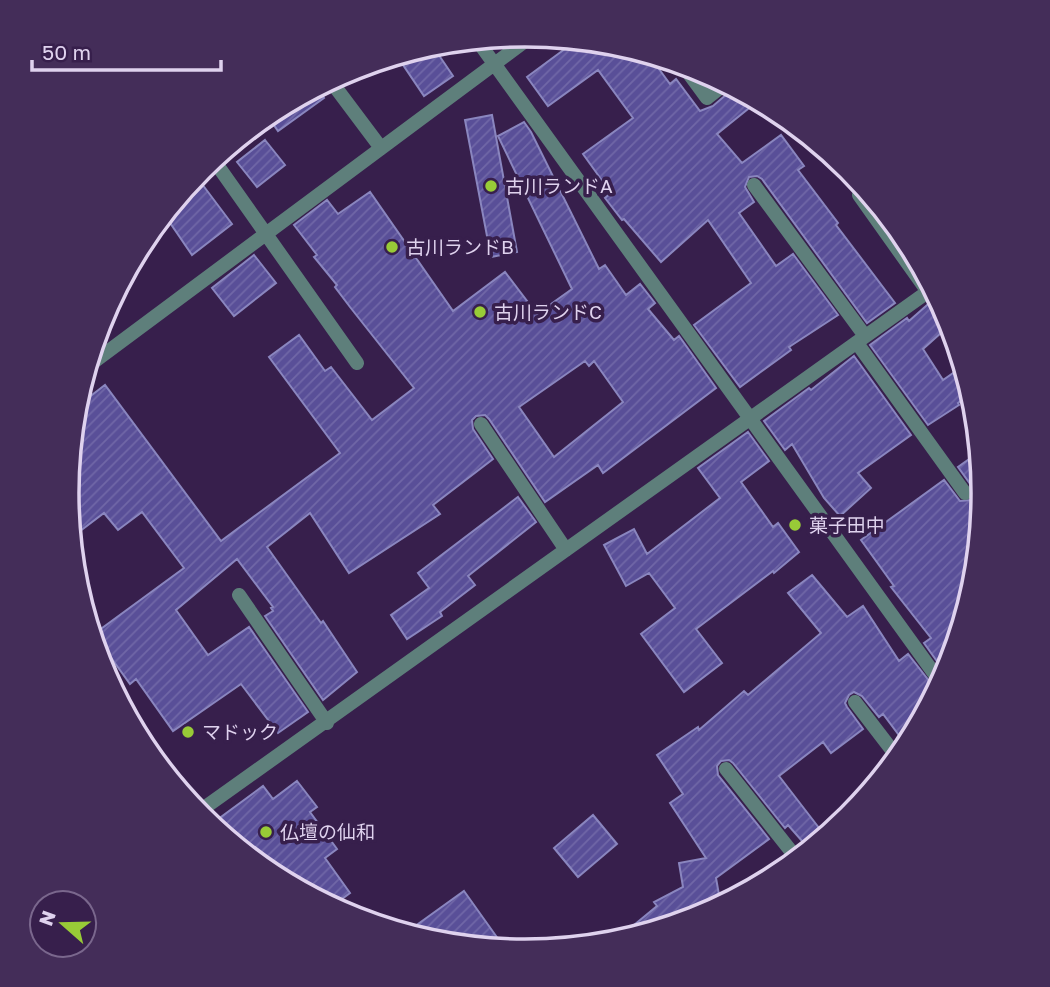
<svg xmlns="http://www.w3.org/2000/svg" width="1050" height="987" font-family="'Golos Text','Noto Sans JP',sans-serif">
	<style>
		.building { fill: url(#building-hatch); stroke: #8a86bf; stroke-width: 2; fill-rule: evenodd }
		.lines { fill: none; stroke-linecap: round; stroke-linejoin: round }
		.street { stroke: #5e7f7b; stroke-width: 14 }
		.poi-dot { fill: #98cb37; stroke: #371f4c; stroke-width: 2.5 }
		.labels { text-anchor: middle; stroke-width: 7; stroke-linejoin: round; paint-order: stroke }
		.poi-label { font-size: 19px; fill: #dfd2ee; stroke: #371f4c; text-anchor: start }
		.rim { fill: none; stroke: #dfd2ee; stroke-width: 3.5 }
	</style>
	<defs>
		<pattern id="building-hatch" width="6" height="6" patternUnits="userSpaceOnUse" patternTransform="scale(1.75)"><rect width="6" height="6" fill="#594f98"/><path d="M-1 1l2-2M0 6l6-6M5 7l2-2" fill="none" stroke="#7067a7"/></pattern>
	</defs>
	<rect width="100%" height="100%" fill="#371f4c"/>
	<path class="building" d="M577,40L615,44L648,54L670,84L676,79L700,111L713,106L734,88L758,101L717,134L742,163L781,135L804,166L798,170L838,223L836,225L895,303L867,323L762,179L757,176L749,177L745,187L754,202L739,213L776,266L793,254L838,315L789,347L791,350L740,387L694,325L751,283L708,220L661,262L624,219L622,220L605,198L611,193L583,154L633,118L598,70L548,106L527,77Z
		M432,45L453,76L424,96L397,56Z
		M318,87L324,98L278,131L267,115Z
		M492,115L517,252L491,257L465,120Z
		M524,122L531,132L599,269L605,265L626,295L640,284L655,303L648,309L674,340L679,336L716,388L603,473L598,465L545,502L489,419L485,415L476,416L472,420L473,429L493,459L433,505L440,514L349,573L310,513L267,547L321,623L323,621L357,672L323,700L265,616L273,611L271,608L273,607L237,559L176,610L208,655L249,627L308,712L278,733L241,684L173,731L136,679L130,684L94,634L184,568L142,512L118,530L104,513L71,538L66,493L75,408L105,385L221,541L340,453L269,357L299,335L325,371L331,367L372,420L414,388L350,307L335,287L337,285L314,257L317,255L294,225L327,200L338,214L370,192L453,311L505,272L537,314L572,289L498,136ZM585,361L589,366L594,361L623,402L554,457L519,407Z
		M265,140L285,165L257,187L237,162Z
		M196,176L232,224L192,255L164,214Z
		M254,255L276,283L234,316L212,288Z
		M934,299L945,312L951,324L923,349L943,380L963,366L971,393L958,403L959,405L928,425L870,345L907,318L909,321Z
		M854,356L911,435L858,473L871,488L840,516L824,498L792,444L785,450L764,421L809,388L811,390Z
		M748,432L769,461L741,482L773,527L778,523L799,552L774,573L773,571L696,629L722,663L684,692L641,634L675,608L649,573L626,586L604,545L634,529L647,554L720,498L698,468Z
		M979,452L984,494L975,583L946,674L924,643L931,638L891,587L894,586L861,540L944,480L960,501L971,500L974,496L973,488L958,467Z
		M518,497L536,522L468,576L475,585L440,612L442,616L407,639L391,615L429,588L418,573Z
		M812,575L847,617L863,606L899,661L908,654L937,691L907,746L883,714L879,717L862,696L854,692L849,695L845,703L847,707L863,729L831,753L823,742L779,776L826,837L810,850L788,825L785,828L733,763L729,760L721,761L717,766L718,775L769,839L716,878L721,906L700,917L611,944L657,906L654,902L683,887L679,863L706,858L670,803L683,794L657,755L698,727L699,730L744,691L748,695L821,633L788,593Z
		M297,781L317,807L310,812L337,849L325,858L350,893L331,907L270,874L210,825L263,786L273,799Z
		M593,815L617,844L578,877L554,848Z
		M464,891L506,950L435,943L404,934Z"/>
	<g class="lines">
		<path class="street" d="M477,40L941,683
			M682,64L707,98L726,83
			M330,80L381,148
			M213,159L357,363
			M754,185L865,336
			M859,195L928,292
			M857,343L965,493
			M87,367L532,36
			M481,424L566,550
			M239,595L327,723
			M855,702L898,758
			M726,769L798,860
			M197,813L933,288"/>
	</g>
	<g class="poi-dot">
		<circle cx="491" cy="186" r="7"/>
		<circle cx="392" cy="247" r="7"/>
		<circle cx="480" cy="312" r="7"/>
		<circle cx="795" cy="525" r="7"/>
		<circle cx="188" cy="732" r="7"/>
		<circle cx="266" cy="832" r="7"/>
	</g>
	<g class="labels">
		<g class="poi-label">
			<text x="505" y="193">古川ランドA</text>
			<text x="406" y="254">古川ランドB</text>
			<text x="494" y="319">古川ランドC</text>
			<text x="809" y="532">菓子田中</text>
			<text x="202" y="739">マドック</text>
			<text x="280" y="839">仏壇の仙和</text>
		</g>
	</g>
	<path d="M0 0H1050V987H0ZM79 493a446 446 0 1 1 892 0a446 446 0 1 1-892 0Z" fill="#442d59" fill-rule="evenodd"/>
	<path class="rim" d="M79 493a446 446 0 1 1 892 0a446 446 0 1 1-892 0Z"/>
	<g transform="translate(63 924) rotate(290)"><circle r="33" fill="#371f4c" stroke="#7a678d" stroke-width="2"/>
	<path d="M0-5L12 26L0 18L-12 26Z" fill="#98cb37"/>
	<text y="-10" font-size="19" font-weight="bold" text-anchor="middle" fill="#dfd2ee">N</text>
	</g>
	<path d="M32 60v10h189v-10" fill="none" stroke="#dfd2ee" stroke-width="3.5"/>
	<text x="42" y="60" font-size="21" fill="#dfd2ee" stroke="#371f4c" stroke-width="5" paint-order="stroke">50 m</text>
</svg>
